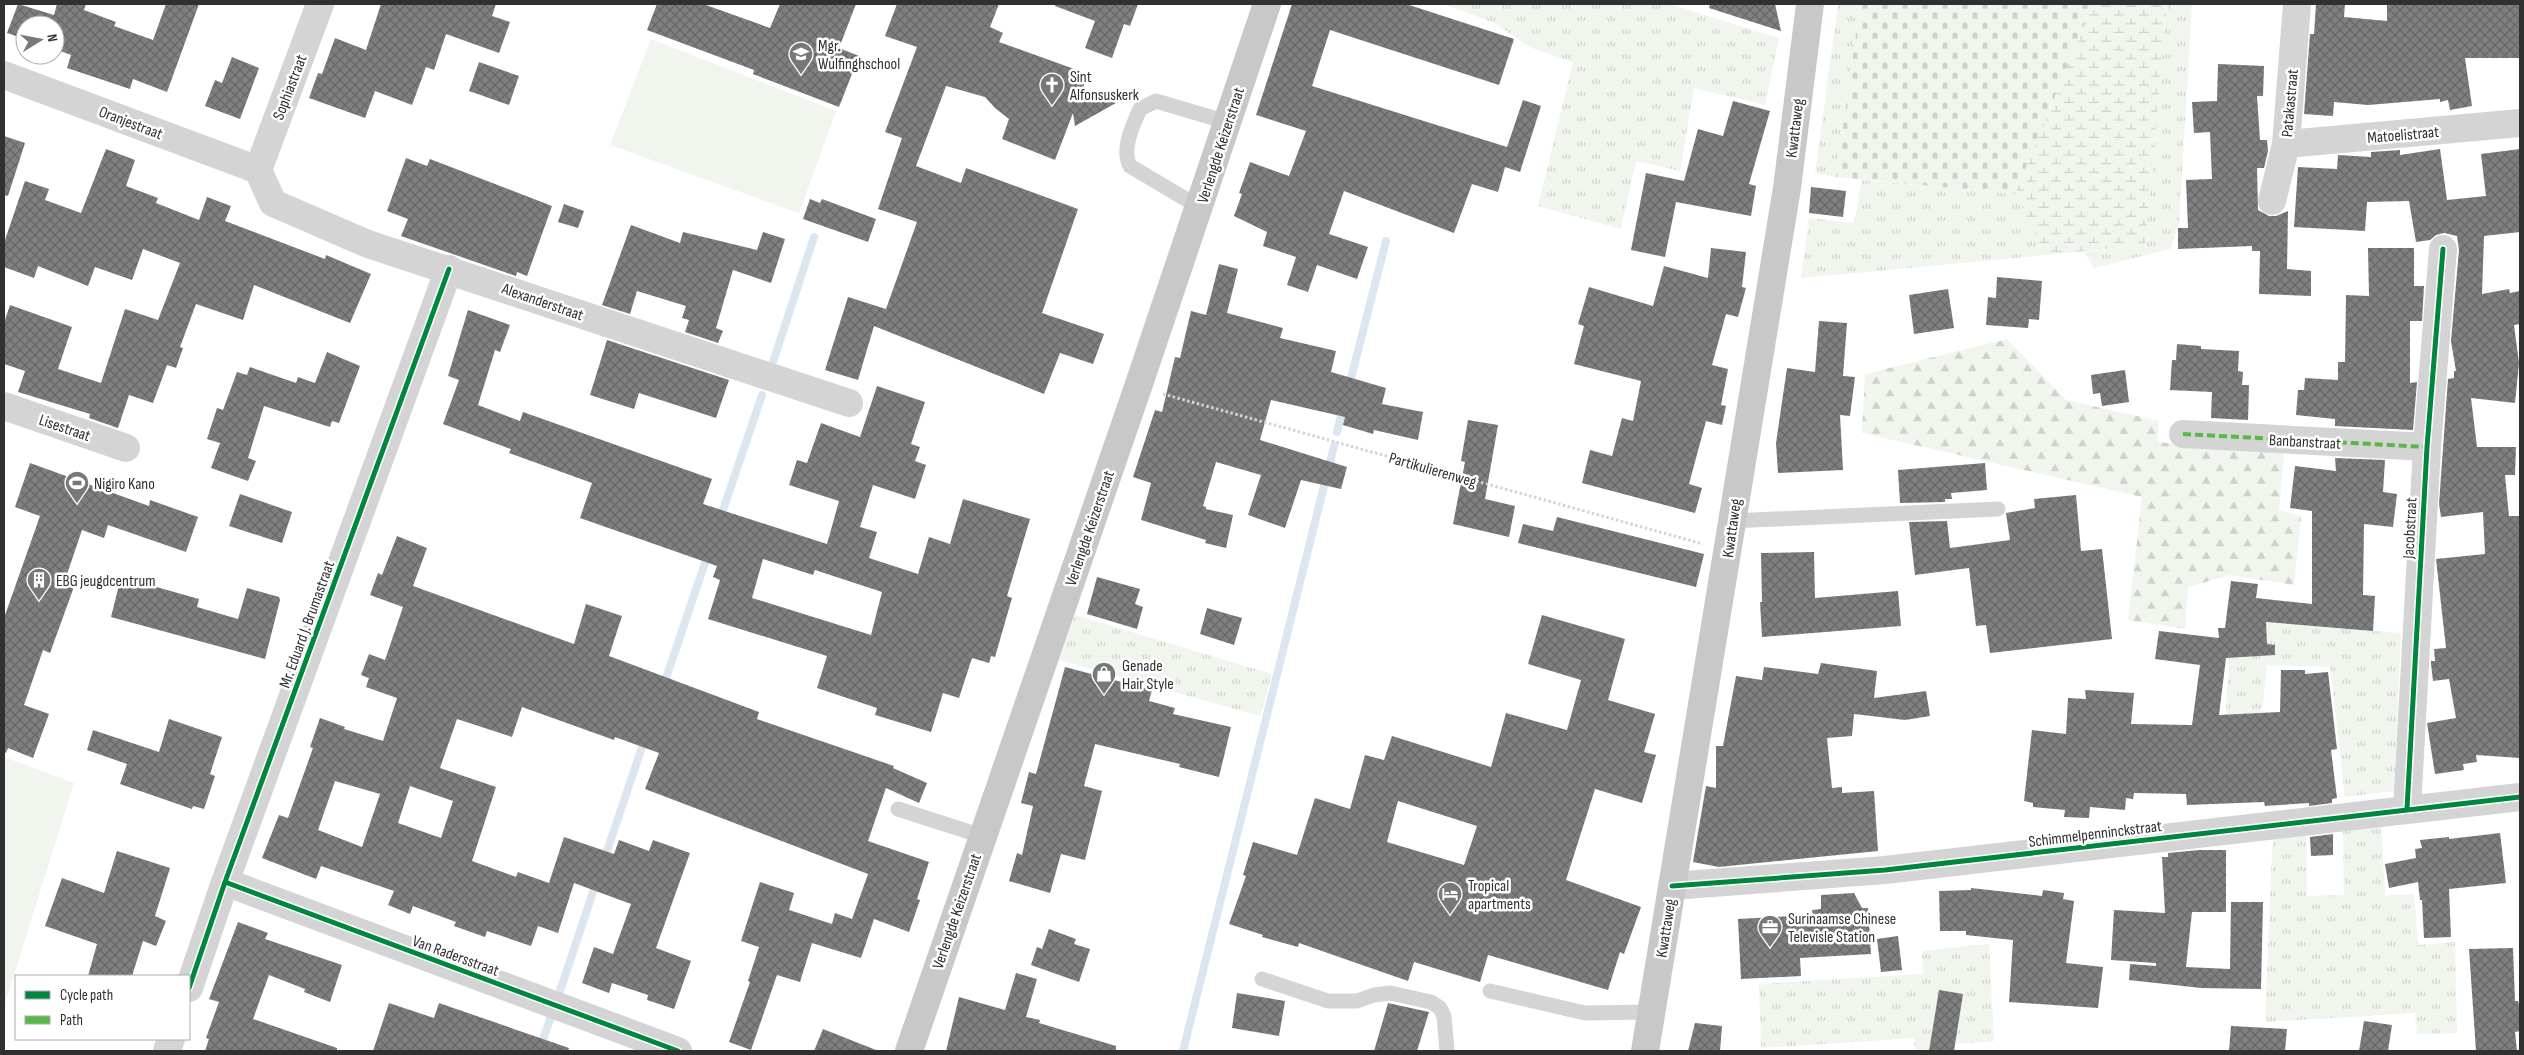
<svg xmlns="http://www.w3.org/2000/svg" width="2524" height="1055" font-family="'Sofia Sans Condensed',sans-serif">
	<style>
		.grass { fill: url(#grass-tufts) }
		.forest { fill: url(#forest-firs) }
		.wetland { fill: url(#wetland-marsh) }
		.cemetery { fill: url(#cemetery-stones) }
		.park { fill: #f0f5ed }
		.lines { fill: none; stroke-linecap: round; stroke-linejoin: round }
		.stream { stroke: #dbe6f0; stroke-width: 8 }
		.building { fill: url(#building-cross-hatch); fill-rule: evenodd }
		.path { stroke: #d4d4d4; stroke-width: 3; stroke-dasharray: 2.5 2.5; stroke-linecap: butt }
		.lane { stroke: #d4d4d4; stroke-width: 15 }
		.street { stroke: #d4d4d4; stroke-width: 28 }
		.primary { stroke: #c8c8c8; stroke-width: 28 }
		.quiet { stroke: #58b947; stroke-width: 4; stroke-dasharray: 8 4; stroke-linecap: butt }
		.cycleway-casing { stroke: #fff; stroke-width: 8 }
		.cycleway { stroke: #00873e; stroke-width: 5 }
		.labels { text-anchor: middle; stroke-width: 5; stroke-linejoin: round; paint-order: stroke }
		.poi-label { font-size: 16px; fill: #303030; stroke: #fff; text-anchor: start }
		.street-label { font-size: 16px; fill: #303030; stroke: #fff }
	</style>
	<defs>
		<pattern id="grass-tufts" width="24" height="20" patternUnits="userSpaceOnUse" patternTransform="scale(1.25)"><rect width="24" height="20" fill="#f0f5ed"/><path d="M3 7l-1-3M5 7V3M7 7l1-3M15 17l-1-3M17 17v-4M19 17l1-3" fill="none" stroke="#ced2cc"/></pattern>
		<pattern id="forest-firs" width="22" height="20" patternUnits="userSpaceOnUse" patternTransform="scale(1.25)"><rect width="22" height="20" fill="#f0f5ed"/><path d="M5 1l3.5 6h-7zM16 11l3.5 6h-7z" fill="#ced2cc"/></pattern>
		<pattern id="wetland-marsh" width="20" height="14" patternUnits="userSpaceOnUse" patternTransform="scale(1.25)"><rect width="20" height="14" fill="#f0f5ed"/><path d="M1 5h8M5 5V1M11 12h8M15 12V8" fill="none" stroke="#ced2cc"/></pattern>
		<pattern id="cemetery-stones" width="16" height="16" patternUnits="userSpaceOnUse" patternTransform="scale(1.25)"><rect width="16" height="16" fill="#f0f5ed"/><path d="M2 7V4a2 2 0 0 1 4 0v3zM10 15v-3a2 2 0 0 1 4 0v3z" fill="#ced2cc"/></pattern>
		<pattern id="building-cross-hatch" width="8" height="8" patternUnits="userSpaceOnUse" patternTransform="scale(1.25)"><rect width="8" height="8" fill="#7f7f7f"/><path d="M0 0l8 8M0 8l8-8" fill="none" stroke="#686868"/></pattern>
	</defs>
	<rect width="100%" height="100%" fill="#fff"/>
	<path class="grass" d="M1444,4H1669L1779,38L1765,105L1694,88L1680,171L1636,161L1621,229L1538,206L1573,62L1532,48L1492,22Z
		M1838,4H1860L1836,177L1815,173Z
		M2167,4H2192L2179,224L2170,249L2094,268L2084,252L2145,245Z
		M1862,180L2015,194L2046,255L1801,278L1809,218L1854,223Z
		M1075,615L1272,674L1260,716L1059,660Z
		M2231,620L2401,633L2394,791L2345,797L2330,667L2267,665L2260,730L2225,731Z
		M2381,821L2385,896L2414,894L2418,945L2455,942L2457,1033L2417,1034L2415,1013L2265,1022L2273,830L2306,828L2307,896L2344,895L2343,826Z
		M1989,944L1994,1041L1938,1045V1051H1915L1914,1038L1761,1048L1759,984L1923,974L1922,951Z"/>
	<path class="forest" d="M2007,339L2066,400L2159,421L2157,442L2284,452L2279,510L2301,516L2294,585L2230,575L2188,587L2185,629L2128,620L2142,497L1862,433L1865,374Z"/>
	<path class="wetland" d="M2093,4H2167L2145,245L2046,255L2015,194Z"/>
	<path class="cemetery" d="M1860,4H2093L2015,194L1836,177Z"/>
	<path class="park" d="M651,39L836,111L799,213L610,145Z
		M4,757L74,783L4,1007Z"/>
	<g class="lines">
		<path class="stream" d="M772,365L814,237
			M1349,386L1386,241
			M1337,432L1343,407
			M720,519L762,395
			M663,687L708,554
			M604,860L645,738
			M557,1000L596,883
			M539,1051L553,1011
			M1183,1051L1334,446"/>
	</g>
	<path class="building" d="M18,4L54,15L57,4H86L84,10L116,22L114,26L153,40L166,4H199L167,92L133,79L130,89L67,68L71,55L55,49V25H25V39L7,33Z
		M381,4H496L492,16L510,22L499,53L446,34L434,70L426,67L412,105L375,91L365,118L309,98L318,73L322,74L335,38L366,50Z
		M657,4H703L770,28L780,4H856L839,48L859,56L839,107L753,74L754,70L647,30Z
		M897,4H999L990,27L1003,33L999,42L1088,74L1082,91L1116,103L1075,126L1073,113L1055,160L1002,139L1009,119L995,108L985,97L946,86L916,166L961,183L966,168L1078,209L1042,313L1104,334L1093,364L1060,353L1044,394L874,326L858,380L825,370L848,297L886,309L917,222L878,209L902,138L885,132L917,47L885,36Z
		M1056,4H1138L1130,26L1124,24L1112,58L1085,48L1095,21L1055,6Z
		M1292,4H1406L1514,39L1499,85L1330,30L1312,86L1507,147L1523,100L1541,106L1520,172L1505,167L1498,192L1472,184L1454,233L1344,191L1329,234L1368,247L1357,279L1317,265L1308,292L1287,285L1296,257L1263,246L1267,232L1234,216L1242,194L1239,193L1250,162L1289,176L1306,131L1256,115Z
		M1710,4H1775L1781,31L1709,8Z
		M2316,4H2345L2344,17L2387,21V4H2520V58H2465L2472,106L2450,110L2448,100L2440,102V99L2368,105L2334,102L2333,116L2304,114L2310,34H2314Z
		M232,57L259,68L240,119L205,106L215,80L222,83Z
		M479,62L519,76L509,105L469,91Z
		M2218,64L2264,66L2263,96H2257L2260,140H2267L2268,151L2264,168H2257L2258,210L2269,216H2276L2288,211L2287,269L2311,271V296L2259,294L2260,251H2252V246L2178,249V228H2188L2186,180L2212,179L2210,132L2194,133L2192,102L2217,101Z
		M1733,101L1770,111L1749,184L1756,186L1751,216L1676,202L1665,257L1631,250L1646,173L1684,181L1698,129L1723,136Z
		M4,136L25,143L8,196L4,195Z
		M106,149L135,160L126,186L158,198L156,203L199,220L207,197L231,206L225,221L325,259L326,255L371,274L350,323L254,285L243,320L196,304L180,347L183,348L176,368L167,365L153,403L129,395L118,428L89,418L90,414L18,392L25,371L4,364V323L10,305L72,327L58,369L101,383L125,309L158,320L180,263L143,249L132,280L95,267L88,286L38,266L34,278L4,267V243L25,181L49,189L45,200L81,213Z
		M2440,149L2447,200L2486,196L2481,154L2520,149V232L2484,236L2482,294L2509,289L2510,293L2520,291V324L2514,325L2519,363L2515,403L2471,398L2477,447H2516L2515,475H2505L2509,516H2520V758L2476,755L2477,762L2463,764L2464,770L2435,774L2427,723L2456,718L2449,679L2433,681L2431,664V661H2435L2434,649L2446,648L2436,559L2485,554L2483,512L2441,517L2439,504L2448,379L2454,378V371H2456L2451,341L2459,250L2457,236L2444,233L2436,235L2430,240L2416,242L2409,201L2367,202L2365,231L2294,227L2298,167L2337,169L2338,155L2371,157V152L2400,150V155Z
		M406,158L427,166L430,159L552,206L527,276L517,272L516,276L401,236L408,219L387,211Z
		M1811,187L1846,191L1843,217L1809,213Z
		M810,199L820,203L822,199L876,219L868,242L803,219Z
		M564,204L584,211L578,228L558,222Z
		M631,225L680,243L683,232L757,250L763,232L785,239L771,283L733,270L716,328L723,331L718,343L685,332L689,320L682,318L686,306L637,291L630,314L602,305Z
		M1711,248L1746,252L1742,287L1746,288L1738,317L1726,314L1712,365L1728,369L1721,405L1726,406L1722,425L1706,421L1689,484L1702,488L1695,513L1582,483L1590,450L1612,456L1622,418L1633,421L1641,381L1574,364L1584,326L1578,324L1589,287L1653,306L1664,266L1708,278Z
		M2368,248H2414V286H2424L2422,321H2410V383L2417,382L2413,430L2335,426V419L2296,415L2298,390H2304L2305,378L2338,380V362H2345L2346,295L2369,296Z
		M1219,264L1238,269L1227,313L1283,328L1280,338L1336,351L1331,372L1386,388L1382,404L1423,412L1418,440L1374,430L1373,434L1343,425L1345,417L1271,400L1260,440L1347,467L1341,489L1301,480L1285,528L1248,515L1261,475L1216,462L1203,506L1206,507V509L1233,515L1226,548L1205,543L1206,540L1141,520L1151,483L1133,477L1155,410L1162,412L1175,357L1180,358L1191,311L1206,315Z
		M1997,277L2042,281L2039,320L2029,319L2028,328L1986,325L1988,297L1996,298Z
		M1948,289L1954,328L1914,334L1909,295Z
		M468,310L510,325L500,352L495,350L478,405L520,421L523,412L712,479L703,504L827,544L839,501L789,485L797,460L807,463L821,423L860,437L877,386L925,402L911,444L920,447L915,461L926,465L915,499L873,485L860,527L877,532L869,558L918,574L929,537L950,544L963,499L1030,519L1007,596L1012,598L995,657L991,656L989,663L972,658L959,698L943,693L931,732L875,715L877,708L817,688L827,656L708,619L720,580L713,577L717,566L580,518L592,483L509,453L511,449L443,424L459,380L448,376ZM763,559L813,575L815,570L882,592L871,635L752,598Z
		M1819,321L1847,323L1843,376L1855,377L1850,416L1840,415L1843,470L1778,473L1776,443L1787,368L1815,372Z
		M607,340L729,380L716,418L639,393L634,409L590,395Z
		M2177,344L2201,346V349L2239,351L2238,371L2243,372L2242,385H2249L2248,420L2211,418L2212,392L2170,390L2172,360H2176Z
		M327,352L360,366L339,423L332,421L330,427L264,406L248,458L256,461L248,481L211,468L220,443L207,439L217,408L223,410L237,372L247,375L250,367L296,383L298,377L315,383Z
		M2125,370L2129,402L2102,406L2100,393L2093,394L2091,375Z
		M1468,420L1498,425L1485,499L1515,506L1509,537L1453,524L1465,462L1461,461Z
		M2335,458L2385,460L2383,492L2397,494L2393,527L2364,524L2363,595L2375,596L2373,631L2266,622L2267,644L2275,645V655L2226,658L2219,715L2280,712L2281,670H2305V674L2328,672L2337,749L2331,750L2337,798L2332,799V803L2309,806V803L2265,806L2264,802L2187,805L2186,794L2134,793L2133,799L2126,798L2125,810L2090,807L2089,818L2064,817L2065,810L2033,807V803L2024,801L2032,730L2066,734L2068,698L2086,699L2085,690L2134,693L2131,724L2192,725L2200,665L2155,659L2159,631L2219,638L2218,628H2225L2231,581L2258,584L2256,598L2312,604V511L2290,508L2295,466L2336,471Z
		M30,463L149,506L150,500L198,517L186,552L108,525L104,538L82,530L65,580L75,584L50,653L43,650L24,705L49,714L33,758L8,748L6,753L4,752V618L40,516L15,507Z
		M1985,463L1987,490L1951,493L1952,499H1945V502L1900,503L1898,470Z
		M240,494L292,512L282,543L229,526Z
		M2076,495L2081,551L2102,549L2112,639L1990,653L1986,625L1976,626L1969,568L1915,575L1909,522L1947,521L1950,548L2010,540L2006,513L2035,508L2034,499Z
		M1557,517L1704,554L1696,587L1518,543L1523,524L1553,531Z
		M397,536L427,548L413,586L574,644L586,604L622,616L609,656L759,712L757,719L894,766L893,768L927,783L919,803L886,788L868,841L929,862L917,899L920,900L909,932L874,919L861,958L812,943L800,982L777,975L751,1050L729,1042L750,982L748,981L759,947L741,941L760,882L794,893L789,910L832,924L835,913L852,919L868,874L645,789L659,753L615,737L614,740L522,707L512,737L457,719L440,768L496,787L472,861L516,877L518,872L549,883L564,837L614,854L619,840L649,851L653,840L690,853L656,948L691,961L674,1009L647,1000L648,995L612,983L609,993L582,983L594,947L613,954L631,904L574,883L558,933L538,926L531,946L487,931L485,937L454,926L456,922L413,906L410,914L388,905L394,891L321,866L316,879L262,858L279,815L288,818L313,748L310,747L320,718L345,727L344,729L383,741L397,698L366,687L369,678L361,675L369,654L385,660L403,607L370,595L378,573L382,575ZM335,781L380,794L362,847L318,830ZM410,786L453,801L441,838L398,823Z
		M1814,552L1815,598L1898,591L1901,626L1762,637L1760,602H1762L1761,553Z
		M121,577L199,599L197,607L238,619L247,588L279,597L280,600L265,659L111,617Z
		M1097,577L1140,589L1135,604L1143,607L1137,629L1087,614Z
		M1207,608L1242,618L1234,645L1200,634Z
		M1542,615L1625,639L1608,700L1655,714L1644,752L1656,755L1642,803L1595,789L1566,880L1641,907L1624,954L1620,952L1608,990L1488,955L1480,982L1414,962L1408,981L1299,943L1298,947L1262,937L1263,935L1229,924L1246,876L1243,875L1253,842L1297,855L1315,798L1350,809L1365,755L1384,760L1392,736L1491,767L1506,713L1567,730L1581,680L1528,664ZM1398,801L1477,826L1464,865L1387,842Z
		M1821,663L1877,671L1874,698L1926,691L1930,716L1905,720L1854,714L1852,736L1827,738L1832,788L1842,787V793L1874,791L1878,851L1719,867L1693,862L1706,786L1716,788V746H1723L1736,676L1762,680L1764,667L1818,674Z
		M1065,667L1152,690L1149,701L1175,708L1173,714L1231,727L1219,777L1179,767L1180,764L1095,744L1084,786L1102,791L1085,860L1061,854L1050,893L1009,881L1017,853L1022,855L1033,806L1021,803L1029,772L1036,774Z
		M169,719L222,737L210,774L215,776L204,809L193,806L192,809L120,784L127,764L87,750L93,730L159,752Z
		M2500,833L2506,883L2449,889L2451,937L2424,938L2422,900H2420L2418,882L2389,888L2385,864L2416,858L2415,849L2422,848L2420,840L2449,837V839Z
		M2333,834V855L2311,856L2310,837Z
		M2199,850H2226V912H2192L2186,967L2230,969L2231,902H2263L2261,989L2201,988L2129,980L2130,964L2156,966V963L2111,960L2114,910L2165,913L2162,857H2168V853Z
		M117,851L170,868L155,916L166,921L156,946L143,941L132,976H88L97,944L45,926L62,878L104,893Z
		M1971,888L2042,896L2043,890L2064,893L2063,899L2074,901L2066,963L2103,967L2098,1008L2009,1002L2013,940L1966,935V931H1940L1939,891L1971,890Z
		M1854,893L1862,908H1868L1871,954L1800,958L1801,976L1741,979L1738,919L1813,915L1812,910L1821,909V895Z
		M238,922L268,933L265,939L342,965L330,1002L304,992L305,989L269,975L253,1019L337,1048V1051H205L209,1039L206,1038L219,1002L209,999Z
		M1049,929L1076,939L1074,944L1090,949L1079,982L1031,965L1037,947L1042,949Z
		M1898,936L1902,970L1881,972L1877,939Z
		M2513,948L2515,1001H2518L2520,1009V1031L2515,1032L2517,1051H2476L2469,949Z
		M1016,973L1037,979L1026,1017L1040,1020L1039,1023L1116,1046V1051H946L959,997L1005,1010Z
		M1939,990L1963,994L1954,1051H1929Z
		M1237,993L1285,1001L1279,1036L1232,1028Z
		M389,1003L434,1018L439,1003L569,1048L568,1051H373Z
		M1388,1003L1429,1012L1417,1051H1374Z
		M2364,1021L2392,1025L2388,1051H2359Z
		M1695,1023L1722,1026L1720,1051H1688Z
		M2231,1026L2287,1029L2285,1051H2229Z
		M823,1029L876,1050L875,1051H814Z"/>
	<g class="lines">
		<path class="path" d="M1163,394L1703,544"/>
		<path class="lane" d="M1199,207L1130,166C1121,149 1133,125 1140,109L1156,101L1227,122
			M1731,521L1998,509
			M898,809L982,836
			M1262,979L1328,1001H1357L1374,995L1390,993L1431,1002L1440,1008L1444,1016L1447,1051
			M1490,991L1585,1013L1651,1012"/>
		<path class="street" d="M4,75L258,170
			M2286,144L2520,123
			M258,170L273,203L368,244L849,403
			M258,170L320,4
			M2272,201L2286,144L2297,4
			M4,406L126,448
			M2183,434L2427,447
			M2407,809L2427,447L2443,249
			M225,882L678,1051
			M1672,886L1885,870L2520,797
			M189,988L225,882L449,269
			M167,1051L171,1039"/>
		<path class="primary" d="M909,1051L1138,387L1267,4
			M1645,1051L1787,188L1810,4"/>
		<path class="quiet" d="M2183,434L2427,447"/>
		<defs>
			<path id="cycleway" d="M2407,809L2427,447L2443,249
				M225,882L678,1051
				M1672,886L1885,870L2520,797
				M189,988L225,882L449,269"/>
		</defs>
		<use href="#cycleway" class="cycleway-casing"/>
		<use href="#cycleway" class="cycleway"/>
	</g>
	<defs>
		<symbol id="school-pin" viewBox="-11 -11 22 30"><path d="M0 17L-7.5 6A9.5 9.5 0 1 1 7.5 6Z" fill="#787878" stroke="#fff"/><path d="M0-5L7-2L0 1L-7-2ZM-4 1L0 2.5L4 1V4Q0 6-4 4Z" fill="#fff"/></symbol>
		<symbol id="church-pin" viewBox="-11 -11 22 30"><path d="M0 17L-7.5 6A9.5 9.5 0 1 1 7.5 6Z" fill="#787878" stroke="#fff"/><path d="M-1.2-6h2.4v3.5h3.3v2.4h-3.3V6h-2.4V-.1h-3.3v-2.4h3.3Z" fill="#fff"/></symbol>
		<symbol id="stadium-pin" viewBox="-11 -11 22 30"><path d="M0 17L-7.5 6A9.5 9.5 0 1 1 7.5 6Z" fill="#787878" stroke="#fff"/><path d="M0-5a6.5 5 0 1 0 0 10a6.5 5 0 1 0 0-10ZM-3.5-1.8h7v3.6h-7Z" fill="#fff"/></symbol>
		<symbol id="building-pin" viewBox="-11 -11 22 30"><path d="M0 17L-7.5 6A9.5 9.5 0 1 1 7.5 6Z" fill="#787878" stroke="#fff"/><path d="M-4-6H4V6H1V3H-1V6H-4ZM-2.5-4.3h1.7v1.8h-1.7ZM.8-4.3h1.7v1.8H.8ZM-2.5-1h1.7V.8h-1.7ZM.8-1h1.7V.8H.8Z" fill="#fff"/></symbol>
		<symbol id="shop-pin" viewBox="-11 -11 22 30"><path d="M0 17L-7.5 6A9.5 9.5 0 1 1 7.5 6Z" fill="#787878" stroke="#fff"/><path d="M-5-2.5h2.3a2.7 3.5 0 0 1 5.4 0H5L5.5 6h-11ZM-1.5-2.5h3a1.5 2.3 0 0 0-3 0Z" fill="#fff"/></symbol>
		<symbol id="hotel-pin" viewBox="-11 -11 22 30"><path d="M0 17L-7.5 6A9.5 9.5 0 1 1 7.5 6Z" fill="#787878" stroke="#fff"/><path d="M-6-4.5h1.5V1H6V5H4.5V3h-9V5H-6ZM-4 0a1.8 1.8 0 1 1 3.6 0ZM.5 0V-2.5h3Q6-2.5 6 0Z" fill="#fff"/></symbol>
		<symbol id="office-pin" viewBox="-11 -11 22 30"><path d="M0 17L-7.5 6A9.5 9.5 0 1 1 7.5 6Z" fill="#787878" stroke="#fff"/><path d="M-6-3h4V-5.5h4V-3h4V5H-6ZM-1-4.5V-3h2v-1.5ZM-6 0V1H6V0Z" fill="#fff"/></symbol>
	</defs>
	<g fill-rule="evenodd">
		<use href="#school-pin" x="787" y="40" width="28" height="38"/>
		<use href="#church-pin" x="1038" y="71" width="28" height="38"/>
		<use href="#stadium-pin" x="63" y="469" width="28" height="38"/>
		<use href="#building-pin" x="25" y="566" width="28" height="38"/>
		<use href="#shop-pin" x="1090" y="660" width="28" height="38"/>
		<use href="#hotel-pin" x="1436" y="880" width="28" height="38"/>
		<use href="#office-pin" x="1756" y="913" width="28" height="38"/>
	</g>
	<g class="labels">
		<g class="poi-label">
			<text x="818" y="51">Mgr.<tspan x="818" dy="18">Wulfinghschool</tspan></text>
			<text x="1070" y="82">Sint<tspan x="1070" dy="18">Alfonsuskerk</tspan></text>
			<text x="94" y="489">Nigiro Kano</text>
			<text x="56" y="586">EBG jeugdcentrum</text>
			<text x="1122" y="671">Genade<tspan x="1122" dy="18">Hair Style</tspan></text>
			<text x="1468" y="891">Tropical<tspan x="1468" dy="18">apartments</tspan></text>
			<text x="1788" y="924">Surinaamse Chinese<tspan x="1788" dy="18">Televisle Station</tspan></text>
		</g>
		<g class="street-label">
			<text transform="translate(289 87) rotate(-69)" y="6">Sophiastraat</text>
			<text transform="translate(2289 103) rotate(-85)" y="6">Patakastraat</text>
			<text transform="translate(131 122) rotate(21)" y="6">Oranjestraat</text>
			<text transform="translate(1794 128) rotate(-83)" y="6">Kwattaweg</text>
			<text transform="translate(2403 134) rotate(-5)" y="6">Matoelistraat</text>
			<text transform="translate(1220 145) rotate(-72)" y="6">Verlengde Keizerstraat</text>
			<text transform="translate(543 301) rotate(19)" y="6">Alexanderstraat</text>
			<text transform="translate(65 427) rotate(19)" y="6">Lisestraat</text>
			<text transform="translate(2305 441) rotate(3)" y="6">Banbanstraat</text>
			<text transform="translate(1433 469) rotate(16)" y="6">Partikulierenweg</text>
			<text transform="translate(1089 528) rotate(-71)" y="6">Verlengde Keizerstraat</text>
			<text transform="translate(1731 528) rotate(-82)" y="6">Kwattaweg</text>
			<text transform="translate(2409 528) rotate(-87)" y="6">Jacobstraat</text>
			<text transform="translate(306 624) rotate(-70)" y="6">Mr. Eduard J. Brumastraat</text>
			<text transform="translate(2095 833) rotate(-7)" y="6">Schimmelpenninckstraat</text>
			<text transform="translate(956 911) rotate(-71)" y="6">Verlengde Keizerstraat</text>
			<text transform="translate(1665 928) rotate(-81)" y="6">Kwattaweg</text>
			<text transform="translate(456 955) rotate(20)" y="6">Van Radersstraat</text>
		</g>
	</g>
	<rect width="2524" height="1055" fill="none" stroke="#303030" stroke-width="10"/>
	<rect x="15" y="975" width="175" height="65" fill="#ffffff" stroke="#acacac"/>
	<rect x="25" y="991" width="25" height="8" fill="#00873e" stroke="#acacac"/>
	<text x="60" y="1000" font-size="15" fill="#303030">Cycle path</text>
	<rect x="25" y="1016" width="25" height="8" fill="#58b947" stroke="#acacac"/>
	<text x="60" y="1025" font-size="15" fill="#303030">Path</text>
	<g transform="translate(40 40) rotate(80)"><circle r="24" fill="#ffffff" stroke="#acacac"/>
	<path d="M0-4L9 19L0 12L-9 19Z" fill="#787878"/>
	<text y="-8" font-size="14" font-weight="bold" text-anchor="middle" fill="#303030">N</text>
	</g>
</svg>
